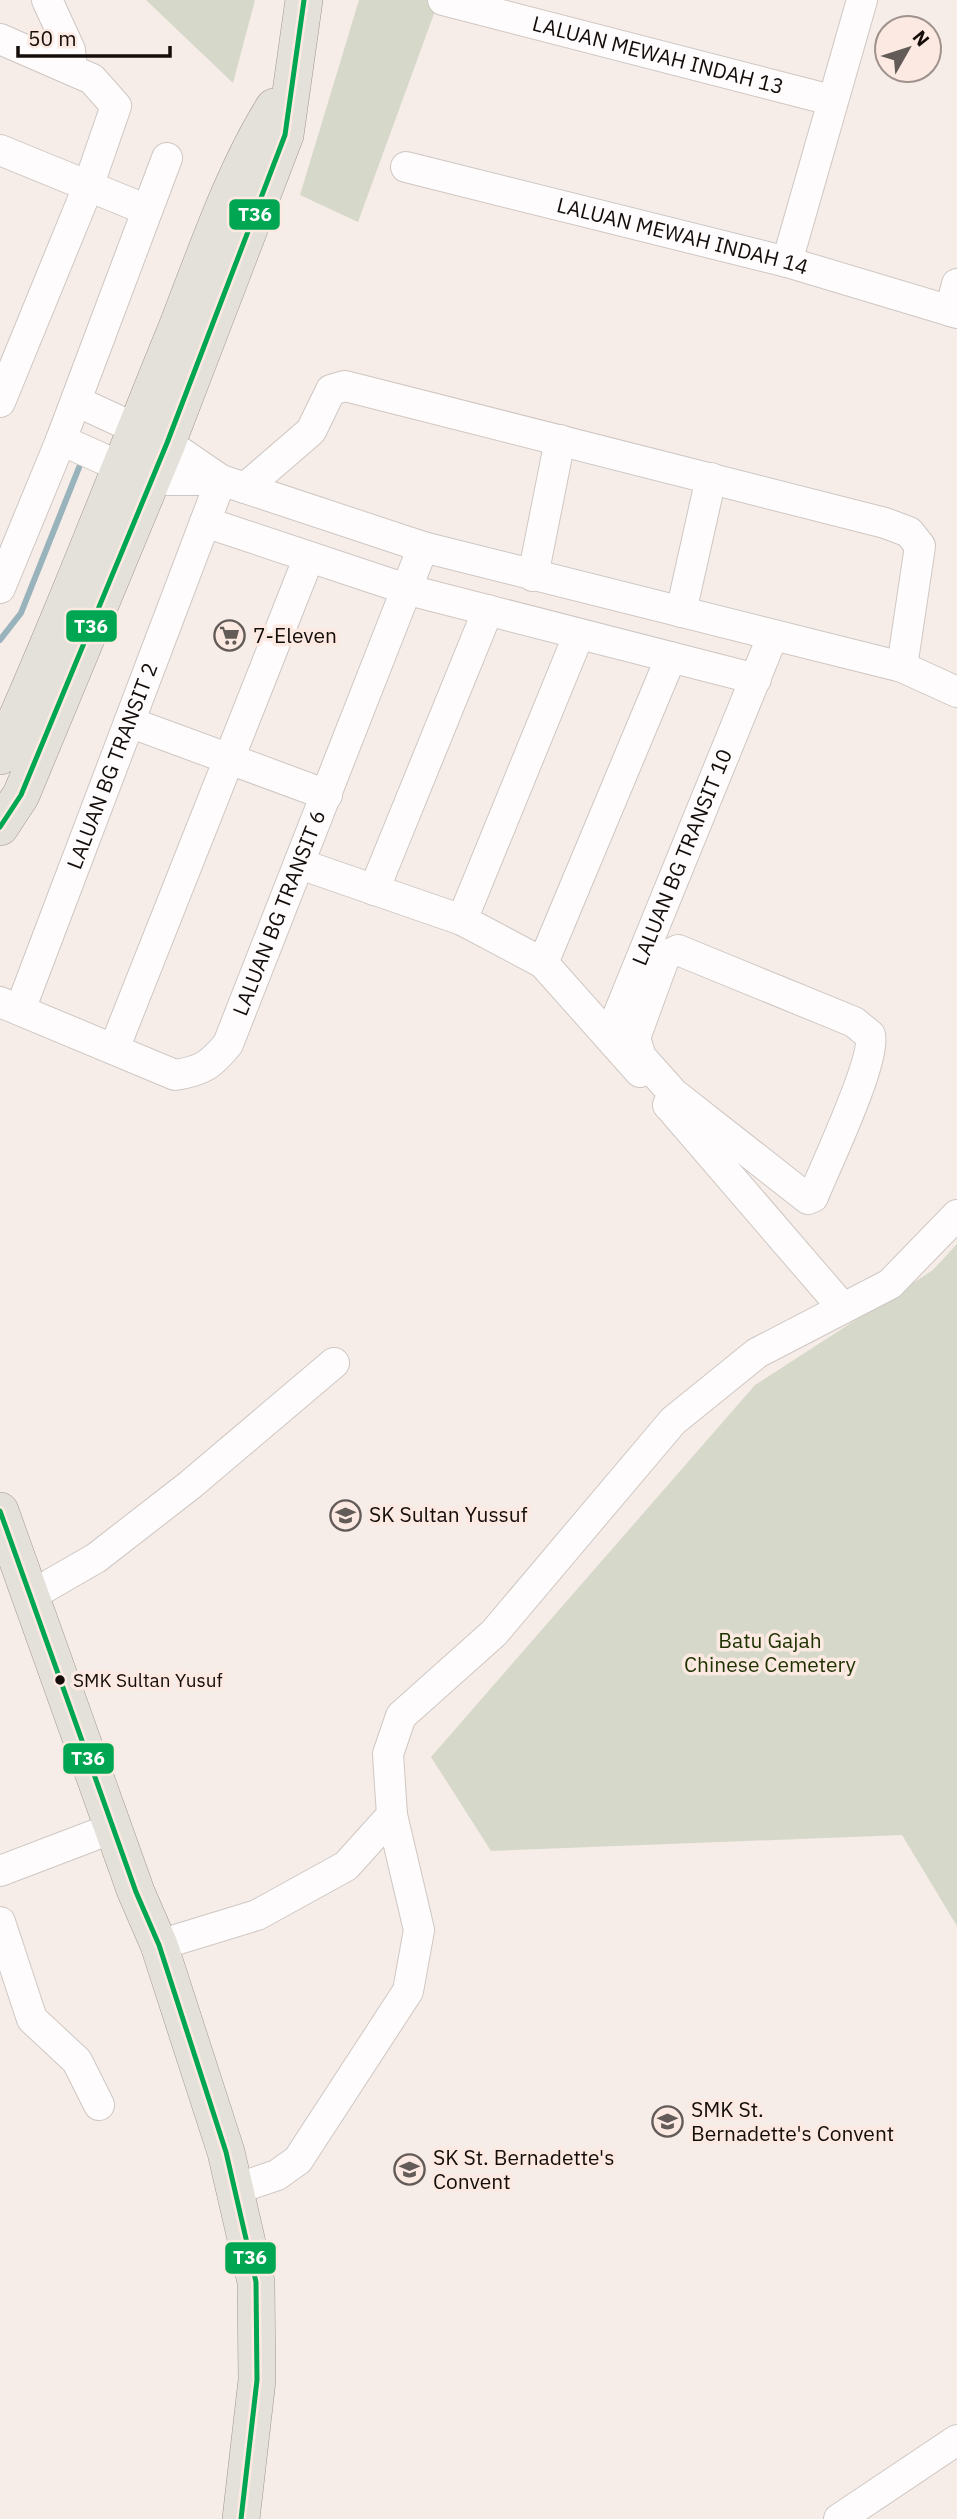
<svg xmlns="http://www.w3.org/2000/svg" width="957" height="2519" font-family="'IBM Plex Sans',sans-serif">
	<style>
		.green { fill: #d6d8ca }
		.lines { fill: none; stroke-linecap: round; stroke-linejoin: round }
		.stream { stroke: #99b3bc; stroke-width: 6 }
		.minor-casing { stroke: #cfc7c3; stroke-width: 32 }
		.major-casing { stroke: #a1988c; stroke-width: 38 }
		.minor { stroke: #fefcfc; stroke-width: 30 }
		.major { stroke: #e4e1da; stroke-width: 37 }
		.bus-1-casing { stroke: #fceae2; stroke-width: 10 }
		.bus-1 { stroke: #00a651; stroke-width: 5 }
		.bus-dot { fill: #140d0a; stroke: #fceae2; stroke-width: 2.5 }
		.labels { text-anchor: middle; stroke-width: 7; stroke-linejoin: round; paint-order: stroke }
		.bus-label { font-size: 19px; fill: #140d0a; stroke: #fceae2; text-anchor: start }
		.street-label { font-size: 21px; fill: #140d0a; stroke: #fceae2 }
		.poi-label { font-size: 21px; fill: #140d0a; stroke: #fceae2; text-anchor: start }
		.park-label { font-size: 21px; fill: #1e3200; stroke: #fceae2 }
		.line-badge { stroke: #fceae2; stroke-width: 2.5 }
		.badge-label { font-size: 19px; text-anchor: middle; font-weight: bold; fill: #fff }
	</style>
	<rect width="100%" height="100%" fill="#f6ece8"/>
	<path class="green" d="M146,0H255L233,83Z
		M359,0H439L358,222L300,195Z
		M957,1244V1926L902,1835L491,1851L431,1757L755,1385L933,1270Z"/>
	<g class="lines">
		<path class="stream" d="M0,640L21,613L80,465"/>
		<defs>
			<g id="minor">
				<path d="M47,0L70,50L72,70"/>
				<path id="s1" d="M443,0L831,100"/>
				<path d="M0,39L92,79L116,106L88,187L0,402"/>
				<path d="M0,150L147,210"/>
				<path id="s2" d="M406,167L787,262L957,313"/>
				<path d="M787,262L862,0"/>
				<path d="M950,311L957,284"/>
				<path d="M76,401L167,443L221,480L423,547L902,667L957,692"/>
				<path d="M61,440L150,480H221"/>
				<path d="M245,488L311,431L331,390L345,386L885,523L909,532L920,546L902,667"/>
				<path d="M205,522L409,590L756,679"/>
				<path d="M533,576L560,440"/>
				<path d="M0,588L61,440L167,158"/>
				<path d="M681,612L711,478"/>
				<path d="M129,722L327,795"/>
				<path d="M300,864L462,920L543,963L640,1072"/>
				<path d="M374,890L488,610"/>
				<path d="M462,920L579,634"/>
				<path d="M543,963L671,657"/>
				<path id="s3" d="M0,1002L175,1075C202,1071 211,1065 228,1044L423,547"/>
				<path id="s4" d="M20,1010L221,480"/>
				<path id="s5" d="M610,1035L773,635"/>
				<path d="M114,1049L309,557"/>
				<path d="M668,1105L673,1093L808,1199L813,1197C824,1169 877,1059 870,1035L854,1022L678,950L665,956L635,1038L641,1057L673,1093"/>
				<path d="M670,1107L843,1308"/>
				<path d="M30,1596L96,1558L190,1485L334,1363"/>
				<path d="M0,1871L113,1828"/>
				<path d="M0,1922L32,2019L77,2061L99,2105"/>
				<path d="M159,1945L257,1915L346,1866L392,1815L388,1754L401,1716L494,1633L673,1421L757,1353L890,1284L957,1215"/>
				<path d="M236,2189L277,2175L298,2160L408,1991L419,1930L392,1815"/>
				<path d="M839,2519L957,2440"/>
			</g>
			<path id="major" d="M0,756C63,616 118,472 176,330C204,259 233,172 274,107
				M0,827L21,795L167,443L285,135L304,0
				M0,1511L136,1892L159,1945L226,2152L256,2282L257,2380L241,2519"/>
		</defs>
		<use href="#minor" class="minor-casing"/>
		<use href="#major" class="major-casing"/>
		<use href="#minor" class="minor"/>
		<use href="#major" class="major"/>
		<defs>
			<path id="bus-1" d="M0,827L21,795L167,443L285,135L304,0
				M0,1511L136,1892L159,1945L226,2152L256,2282L257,2380L241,2519"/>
		</defs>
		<use href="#bus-1" class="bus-1-casing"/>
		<use href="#bus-1" class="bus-1"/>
	</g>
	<defs>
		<symbol id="supermarket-ring" viewBox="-11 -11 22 22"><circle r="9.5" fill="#fceae2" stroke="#635b58" stroke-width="1.5"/><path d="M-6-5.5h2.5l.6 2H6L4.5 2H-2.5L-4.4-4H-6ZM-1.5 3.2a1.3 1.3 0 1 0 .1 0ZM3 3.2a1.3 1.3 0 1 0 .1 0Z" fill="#635b58"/></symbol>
		<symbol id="school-ring" viewBox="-11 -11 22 22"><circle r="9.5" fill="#fceae2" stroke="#635b58" stroke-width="1.5"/><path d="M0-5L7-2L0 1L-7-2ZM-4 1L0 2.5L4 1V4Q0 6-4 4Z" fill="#635b58"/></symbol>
	</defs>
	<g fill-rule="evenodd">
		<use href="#supermarket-ring" x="212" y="618" width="35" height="35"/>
		<use href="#school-ring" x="328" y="1498" width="35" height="35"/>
		<use href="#school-ring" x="650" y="2104" width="35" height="35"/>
		<use href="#school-ring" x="392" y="2152" width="35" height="35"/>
	</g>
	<circle class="bus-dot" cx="60" cy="1680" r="6"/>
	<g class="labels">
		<g class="bus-label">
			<text x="73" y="1687">SMK Sultan Yusuf</text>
		</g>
		<g class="street-label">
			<text dy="7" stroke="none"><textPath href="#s1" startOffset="222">LALUAN MEWAH INDAH 13</textPath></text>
			<text dy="7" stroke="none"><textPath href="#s2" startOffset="285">LALUAN MEWAH INDAH 14</textPath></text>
			<text dy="7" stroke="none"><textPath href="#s4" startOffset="261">LALUAN BG TRANSIT 2</textPath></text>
			<text dy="7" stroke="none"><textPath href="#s5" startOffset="192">LALUAN BG TRANSIT 10</textPath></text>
			<text dy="7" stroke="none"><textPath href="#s3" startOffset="394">LALUAN BG TRANSIT 6</textPath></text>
		</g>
		<g class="poi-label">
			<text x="253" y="643">7-Eleven</text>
			<text x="369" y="1522">SK Sultan Yussuf</text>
			<text x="691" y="2117">SMK St.<tspan x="691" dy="24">Bernadette's Convent</tspan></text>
			<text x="433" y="2165">SK St. Bernadette's<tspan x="433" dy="24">Convent</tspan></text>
		</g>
		<g class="park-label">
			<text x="770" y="1648">Batu Gajah<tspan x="770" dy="24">Chinese Cemetery</tspan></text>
		</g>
	</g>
	<g class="line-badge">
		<rect x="228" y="198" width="53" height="33" rx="7" fill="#00a651"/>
		<rect x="65" y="609" width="53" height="34" rx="7" fill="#00a651"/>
		<rect x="62" y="1742" width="53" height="33" rx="7" fill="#00a651"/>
		<rect x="224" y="2241" width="53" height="34" rx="7" fill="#00a651"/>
	</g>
	<g class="badge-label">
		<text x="255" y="221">T36</text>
		<text x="91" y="633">T36</text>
		<text x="88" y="1765">T36</text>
		<text x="250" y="2264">T36</text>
	</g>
	<g transform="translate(908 49) rotate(51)"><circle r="33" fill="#fceae2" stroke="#9f928c" stroke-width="2"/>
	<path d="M0-5L12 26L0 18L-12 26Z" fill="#635b58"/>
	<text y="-10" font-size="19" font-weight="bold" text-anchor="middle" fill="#140d0a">N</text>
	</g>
	<path d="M18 46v10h152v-10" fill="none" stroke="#140d0a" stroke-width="3.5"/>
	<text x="28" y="46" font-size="21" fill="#140d0a" stroke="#fceae2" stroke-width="5" paint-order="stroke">50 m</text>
</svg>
